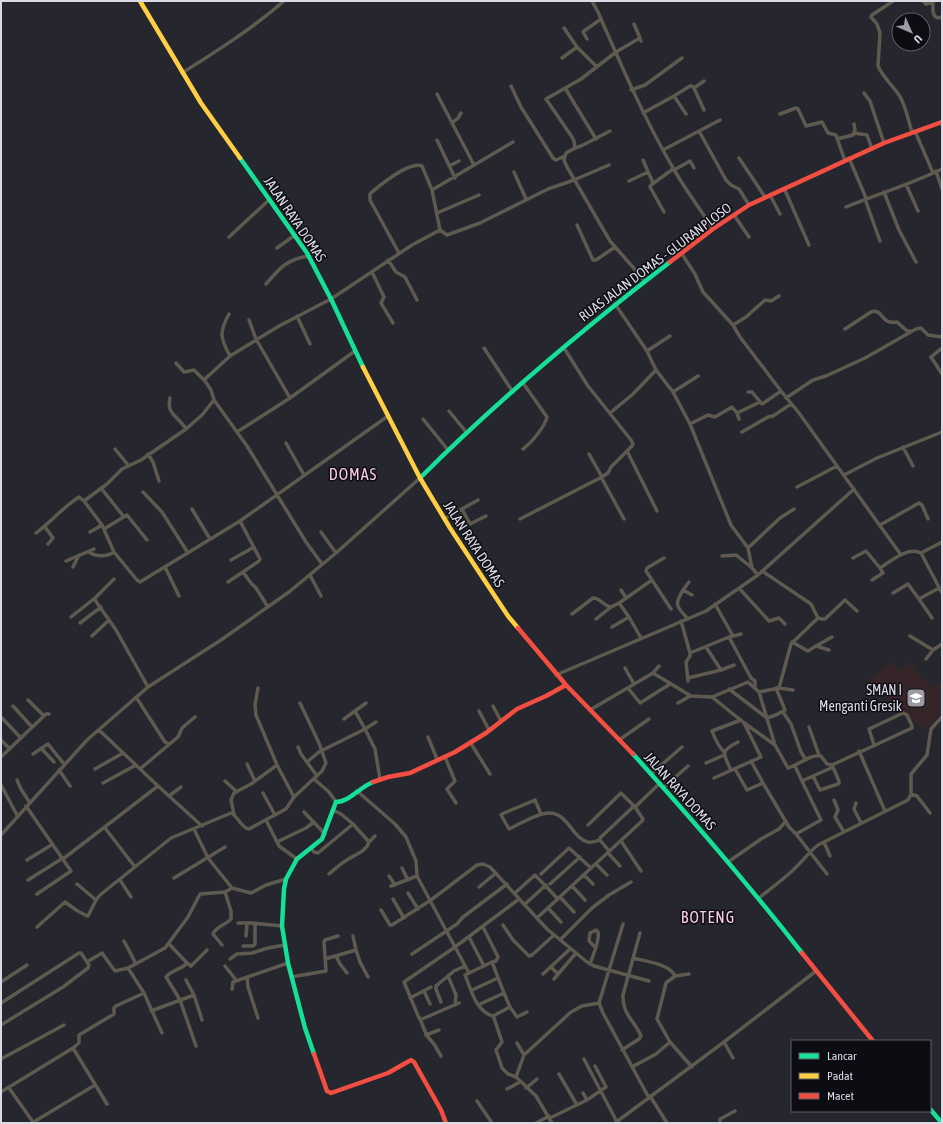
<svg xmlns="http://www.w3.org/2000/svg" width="943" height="1124" font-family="'Asap Condensed',sans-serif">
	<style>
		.education { fill: #362528 }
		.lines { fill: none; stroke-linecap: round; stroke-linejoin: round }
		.street { stroke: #5f5a4f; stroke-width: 3.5 }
		.fast { stroke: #16e098; stroke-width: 4.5 }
		.slow { stroke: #ffcf43; stroke-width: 4.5 }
		.jam { stroke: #f24e42; stroke-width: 4.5 }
		.labels { text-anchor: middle; stroke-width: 3; stroke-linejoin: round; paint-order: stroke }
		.street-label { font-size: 14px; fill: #dadae5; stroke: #0d0c13 }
		.poi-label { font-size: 14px; fill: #dadae5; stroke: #0d0c13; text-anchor: end }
		.quarter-label { font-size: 16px; letter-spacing: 1px; fill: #f9cbe2; stroke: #0d0c13 }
	</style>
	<rect width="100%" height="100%" fill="#26262e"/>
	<path class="education" d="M890,661L901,670L910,663L932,689L939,683L942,685V714L938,715L925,731L869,681Z"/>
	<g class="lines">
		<path class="street" d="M592,1L598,12C621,65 644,118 673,168C685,189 700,209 713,229
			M893,1L872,15L871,17L877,24L880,33L878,66C882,76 893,86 899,95C906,106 908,120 912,132
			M923,1L926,4L933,2
			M933,1C933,8 931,21 942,17
			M634,24L640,38
			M564,28L577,47L597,67
			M587,39L583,32L584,31L601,19
			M562,58L577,47
			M182,73C217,51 253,28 284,1
			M511,86L521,107L553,158L556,160L565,156
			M565,88L596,139
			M694,88L704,110
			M631,90L645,85L682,58
			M864,93L870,101L884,143
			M437,94L474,165
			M674,96L686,114
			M643,113L674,96L690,86H692L694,88L704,81
			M780,114L796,108L798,109L806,126L822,122L828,133L836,135L845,161
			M452,123L458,118L461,113
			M610,131L581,146L575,148L566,153L564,160L567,167L610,241L645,281
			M699,131L726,180L731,185L739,189L749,205
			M915,131L933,173
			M854,133L867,135L872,149
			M837,139L853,135L855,130L854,124
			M437,140L455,178
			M575,148L574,141L572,137L546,99L581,79L616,52L640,38L641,41
			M663,150L720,120
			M739,158L765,197
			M849,158L866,198
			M643,160L653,183
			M449,166L459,161
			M674,170L690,161L694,168
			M936,171L942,189
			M514,172L526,199
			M629,181L648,172
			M906,184L918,211
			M784,188L809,245
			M432,190L513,142
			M884,192L899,230L916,262
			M770,195L780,214
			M865,199L880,241
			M846,207C878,194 911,184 942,169
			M664,212L650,187L651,185L673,169
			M437,213L479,195
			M734,215L749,237
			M577,225L593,260H596L615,247
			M229,237L270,199
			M277,248L295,235
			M399,253L370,200V194L372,192C382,184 409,161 422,166L432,190L440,230L447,235L480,223L548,189L574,180L609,165
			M682,254L695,274L703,292L733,325L740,337L781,391L799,413L901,555
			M388,260L396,272L405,277L417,300
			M372,272L384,297L381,303L393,323
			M266,284C280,268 287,259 309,256
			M615,304L647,351L656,370L673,392L690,424L731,525L748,548L752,568L758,575
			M229,314C219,332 220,338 230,356
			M297,316L310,344
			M249,320L256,339L290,398
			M733,325L746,317L765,300L771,301L779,296
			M845,329L871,312C880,309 881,317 887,321C890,323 893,322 897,322L907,331H910
			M484,348L513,392
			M942,348L931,357L942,374
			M647,351L670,336
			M176,363L184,372L194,370L205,381
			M523,383L547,417C545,427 531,443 523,449
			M673,392L698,376
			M748,392H752L762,404L781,391
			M170,398C166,414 178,416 186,429
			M786,398L813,380L826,376L865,358L916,329L921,328L928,335L942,337
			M449,411L467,433
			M610,413L633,394L656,370
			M737,413L760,402
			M423,419L448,450
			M690,424L708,415L715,417L732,407L737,413L739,419
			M237,432L290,398L355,351
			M742,432L768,417L773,416L791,404
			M286,443L304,475
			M903,447L913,466
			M115,449L129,466
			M627,451L657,511
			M148,454L153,462L159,481
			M589,454L602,477
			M844,475L877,458L942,432
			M601,477L624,519
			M797,487L837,466
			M101,488L124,517
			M143,492L162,512L188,553
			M84,501L107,484L122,469L141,460L186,429L202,415L214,400
			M192,509L210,539
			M462,509L470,524L486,516
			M444,519L478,500
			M520,519L602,477L608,473L611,467L632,446L633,444L631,440L588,386L564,348
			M880,525L919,503L922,505L928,519
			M45,527L53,538L48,544
			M104,529L127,515L147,540
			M90,532L102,525
			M321,532L336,553
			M36,533C51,522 63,507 79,497L84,501L102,525L114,552L137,580L140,582L240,521L388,416
			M748,548L780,518L794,509
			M89,552C96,557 107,557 114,552
			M921,553L942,542
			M722,556L736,555L751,567
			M664,558L647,568L646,571L671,609
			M853,558L866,551L880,568C891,561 908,546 921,553L942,593
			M231,560L254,547
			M66,561L94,549
			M322,564L306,542L247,446L214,400L211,390L205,381V379L230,356L279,326L331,299L412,245L440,230
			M73,567L79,555
			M165,567L179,596
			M762,571L811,604L818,618L822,619H825L845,600L857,611
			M243,572L251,583L256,588L268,607
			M310,575L321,596
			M114,579L96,597L95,600L116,630L148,687
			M872,580L883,573L880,568
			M228,582L259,561L260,559L240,521
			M739,588L769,621L779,618L785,624
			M621,590L626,598
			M683,590L689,582
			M893,593L908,584L919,599
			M619,603L652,580
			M715,604L733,636
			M572,614L593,598C601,598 603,606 611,607
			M71,617L95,598
			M932,618L919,599L939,588
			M596,619L611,607L619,603L629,617L641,638
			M688,619C676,606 674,605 683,590L692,595
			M681,621L690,653L729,637L741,634
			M80,623L101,607
			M612,627L629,617
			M92,636L109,620
			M910,636L933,650
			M729,637L751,678L755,681V688
			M792,642L808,651L816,646L829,650
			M816,646L832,637
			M706,647L721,670
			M926,659L933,650L942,644
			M625,668L634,684
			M653,673L659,666
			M556,675L706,611L758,575L854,489
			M688,678L721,670L734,665
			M688,681L686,662L690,656V653
			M258,688L255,705L256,715L277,765L294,797
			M628,688L640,703L670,684
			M779,688L791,644L818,618
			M729,689L767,718L776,715L785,710L776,688
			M759,692L779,688L793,690
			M136,697L165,742L169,744
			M712,697L743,722L775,745L788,768C799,765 810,754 821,756L827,764L832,765L912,728V726L907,715L903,713L869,729L874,745
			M28,700L44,716
			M678,703L690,696
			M13,706L32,727
			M493,706L501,721
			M590,710L653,673L691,696L712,697L748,682L759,692L775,745
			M355,711L365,729L376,722
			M479,711L489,730
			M783,712L791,724L801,752L806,760
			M1,717L21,738
			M344,719L366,703
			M809,727L819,755
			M99,730L158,786L202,826
			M428,737L437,759
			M1,740L10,749
			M619,740L649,719
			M470,742L490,774
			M298,747L301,754L317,776
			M41,748L54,762
			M859,751L885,811
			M724,752C718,746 715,739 712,731L741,720
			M33,754L48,744L64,764
			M1,757L46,714H49
			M445,757L455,781L447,789L456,803
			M751,761L763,783
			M307,762L319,752L365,729L375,749L380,779
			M706,763L724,755
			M247,764L255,781
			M795,766L802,781L833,767
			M95,769L123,753
			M140,769L172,742L178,737L182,728L195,717
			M735,769L747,790L763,783L789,827L796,834L827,874
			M59,770L70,786
			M731,770C723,753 720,751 738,742
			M651,774L682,747
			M813,776L820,790L838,784L839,783V781L832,765
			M714,778L761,757L744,723
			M314,779L329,792L336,802
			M17,780L21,789L30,803
			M225,781L237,792
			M103,783L136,765
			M1,785L18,817
			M664,787L688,766
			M357,791L395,824L406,837L416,861L417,876L455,947L404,982L419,1018L422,1019L459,1003
			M263,793L275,815
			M911,794L917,796L930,813
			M169,796L181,787
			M834,800L838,810L835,817L844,832
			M856,803L854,809L861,823
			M26,806L71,871L37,894
			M635,807L660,783
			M304,812L325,834
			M234,814L231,800L234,793L251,784L277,765
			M541,814L535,800L502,814L501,815L509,829C520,824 537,813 549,813C567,812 573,839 588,842C592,843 596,841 600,840V838L634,806
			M266,820L279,846L297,859
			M353,824L369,842L375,836
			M105,828L135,867
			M194,829L208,858L232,888
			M796,834L821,820L802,781
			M1,835L87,740L148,687L221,640L289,592L336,553L420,478
			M600,840L609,851
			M621,841L641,871
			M277,842L306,828L314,822
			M824,842L830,856
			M311,848L314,852L318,853L353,824L341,814L333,810
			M608,853L620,866
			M63,859L158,786
			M27,860L53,844
			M728,862L761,839L779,829L786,821
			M596,864L607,875
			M402,868L408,880
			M329,874C335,869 340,864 347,860C354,855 367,851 369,842
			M541,874L569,848L591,868
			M584,875L593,884
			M389,876L395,885
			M174,878L225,847
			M28,880L63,858
			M120,880L131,897
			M77,884L96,900
			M550,884L580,857
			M391,886L417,876
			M572,886L585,900
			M479,887L496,873
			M408,893L418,909
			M515,893L535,875L558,899
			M560,897L574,912
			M759,898C770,889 781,881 791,872C801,863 808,853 818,845L908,800L911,794V774L927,755L931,729L942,717
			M393,899L404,918
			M525,904L546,885
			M548,908L561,922
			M381,910L390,925H392L431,900L477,865L483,864L490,867L547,929L587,962L594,966L649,981
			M537,918L642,821L643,819L635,807L621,793L588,825
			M238,923H252L282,926
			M623,924L599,1003L603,1013L649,1098
			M503,925L513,940L529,956L532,955L554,935
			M37,927L65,902L76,910L87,916H88L96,900L100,895L171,838L231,813C239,817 241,828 249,829L286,809L294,797L322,771L326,763L319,743L300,703
			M246,936L247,923
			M353,936L356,950
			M469,937L484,966
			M561,939L592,908L609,895L631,882
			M124,941L136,964
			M169,944L187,963C181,970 171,970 166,977L180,1000L196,1046
			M222,945L213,934C216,926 226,925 231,919V911L225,892
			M243,946H253L255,944V923
			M412,954L457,924L463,917L507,884
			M336,956L340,964L347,973
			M633,958C645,961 670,964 675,976
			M230,959L237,954L252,953L268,948L285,945
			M325,959L356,950L360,962L368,977
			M492,962L465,975C471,989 476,1012 493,1016L494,1018L502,1042L496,1050L502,1068L508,1074L516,1077L536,1096L552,1123
			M187,963L191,966L207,950
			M590,964C593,955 600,941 598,932L596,930L590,933L589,941L595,947
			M225,966L236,980
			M551,967L558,974
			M128,968L144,993L162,1033
			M469,973L455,947L519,899
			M543,974L570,949
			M689,974L675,976L666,983L657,1019L670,1042L692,1067
			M448,976L456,995L455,1005
			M247,977L248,987L258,1018
			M291,977L326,971L324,942L325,940L338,936
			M554,979L576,953
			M186,980L194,995L202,1020
			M1,982L27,965
			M232,989L233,982L288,963
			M472,990L498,978
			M424,991L430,1004
			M504,993L510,1007L517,1017L527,1012
			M410,998L431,987
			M441,1002L436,989V986L454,971L465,966
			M1,1003L79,953H81L87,962L102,953L115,971L128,968L165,948L188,917L200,894L225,892L232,888L251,893L266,885L286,879
			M478,1005L504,993L492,962L496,961L498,957L483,927
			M151,1011L194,995
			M493,1016L510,1007
			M420,1019L427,1036L434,1044L441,1056
			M1,1025L63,987L88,968L89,965L87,962
			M426,1035L439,1030
			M724,1042L733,1058
			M517,1043L524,1055
			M73,1048L79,1043V1035L114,1014V1008L116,1006L144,993
			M622,1050L639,1039L641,1036C634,1020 622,1014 623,995L640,933
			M1,1059L64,1025
			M584,1059L617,1122
			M632,1067L656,1054L670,1042
			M559,1074L577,1105
			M516,1077L524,1055L571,1012L582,1006L599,1003
			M9,1088L33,1122
			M526,1088L537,1079
			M507,1089L520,1082
			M1,1092L73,1048L107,1104
			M583,1093L587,1100
			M650,1096L667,1123
			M477,1101L492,1123
			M550,1118L587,1100L606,1087L595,1066
			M32,1123L95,1085
			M536,1123L549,1116
			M615,1123L724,1042L816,971
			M720,1123V1119L735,1111"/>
		<path class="fast" d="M240,158L307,253L331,299L363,367
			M420,478C498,400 583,329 670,262
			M633,754C692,819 748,884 802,953
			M314,1054L305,1028L288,963L282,926L284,889L286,879L297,859L322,839L336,802C349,802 360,787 373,782
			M930,1109L942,1123"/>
		<path class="slow" d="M140,1L201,103L240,158
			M363,367L420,478L450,528L508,616L518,628"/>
		<path class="jam" d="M670,262L713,229L749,205L884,143L942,122
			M518,628L566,685L633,754
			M373,782L388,777L410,773L455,752L486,733L517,709L546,696L566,685
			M802,953L873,1041
			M314,1054L327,1091L331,1093L388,1073L411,1060L414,1062L441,1110L446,1123"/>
	</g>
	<defs>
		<symbol id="school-square" viewBox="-11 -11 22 22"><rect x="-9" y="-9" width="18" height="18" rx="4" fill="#9b9ba5" stroke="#0d0c13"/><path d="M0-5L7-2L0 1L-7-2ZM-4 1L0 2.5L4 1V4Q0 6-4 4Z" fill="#fff"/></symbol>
	</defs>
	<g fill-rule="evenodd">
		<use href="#school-square" x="905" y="687" width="22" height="22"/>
	</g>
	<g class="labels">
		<g class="street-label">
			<text transform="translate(295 219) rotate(56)" y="5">JALAN RAYA DOMAS</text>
			<text transform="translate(655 262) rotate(-37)" y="5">RUAS JALAN DOMAS - GLURANPLOSO</text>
			<text transform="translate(474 544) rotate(57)" y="5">JALAN RAYA DOMAS</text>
			<text transform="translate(680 791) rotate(48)" y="5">JALAN RAYA DOMAS</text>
		</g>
		<g class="poi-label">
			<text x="902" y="695">SMAN I<tspan x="902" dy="16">Menganti Gresik</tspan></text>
		</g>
		<g class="quarter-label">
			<text x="353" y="480">DOMAS</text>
			<text x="708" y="923">BOTENG</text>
		</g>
	</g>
	<rect width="943" height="1124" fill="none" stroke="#dadae5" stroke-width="4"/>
	<rect x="791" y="1040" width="140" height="72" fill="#0d0c13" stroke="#5f5e67"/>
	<rect x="799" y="1053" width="20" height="6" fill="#16e098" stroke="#5f5e67"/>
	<text x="827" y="1060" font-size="12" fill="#dadae5">Lancar</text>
	<rect x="799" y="1073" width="20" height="6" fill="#ffcf43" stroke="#5f5e67"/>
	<text x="827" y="1080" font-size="12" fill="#dadae5">Padat</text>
	<rect x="799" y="1093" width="20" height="6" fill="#f24e42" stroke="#5f5e67"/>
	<text x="827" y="1100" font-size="12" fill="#dadae5">Macet</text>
	<g transform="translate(911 32) rotate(135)"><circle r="19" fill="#0d0c13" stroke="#5f5e67"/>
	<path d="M0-3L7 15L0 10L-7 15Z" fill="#9b9ba5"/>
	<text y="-6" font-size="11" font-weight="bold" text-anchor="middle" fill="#dadae5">U</text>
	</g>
</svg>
